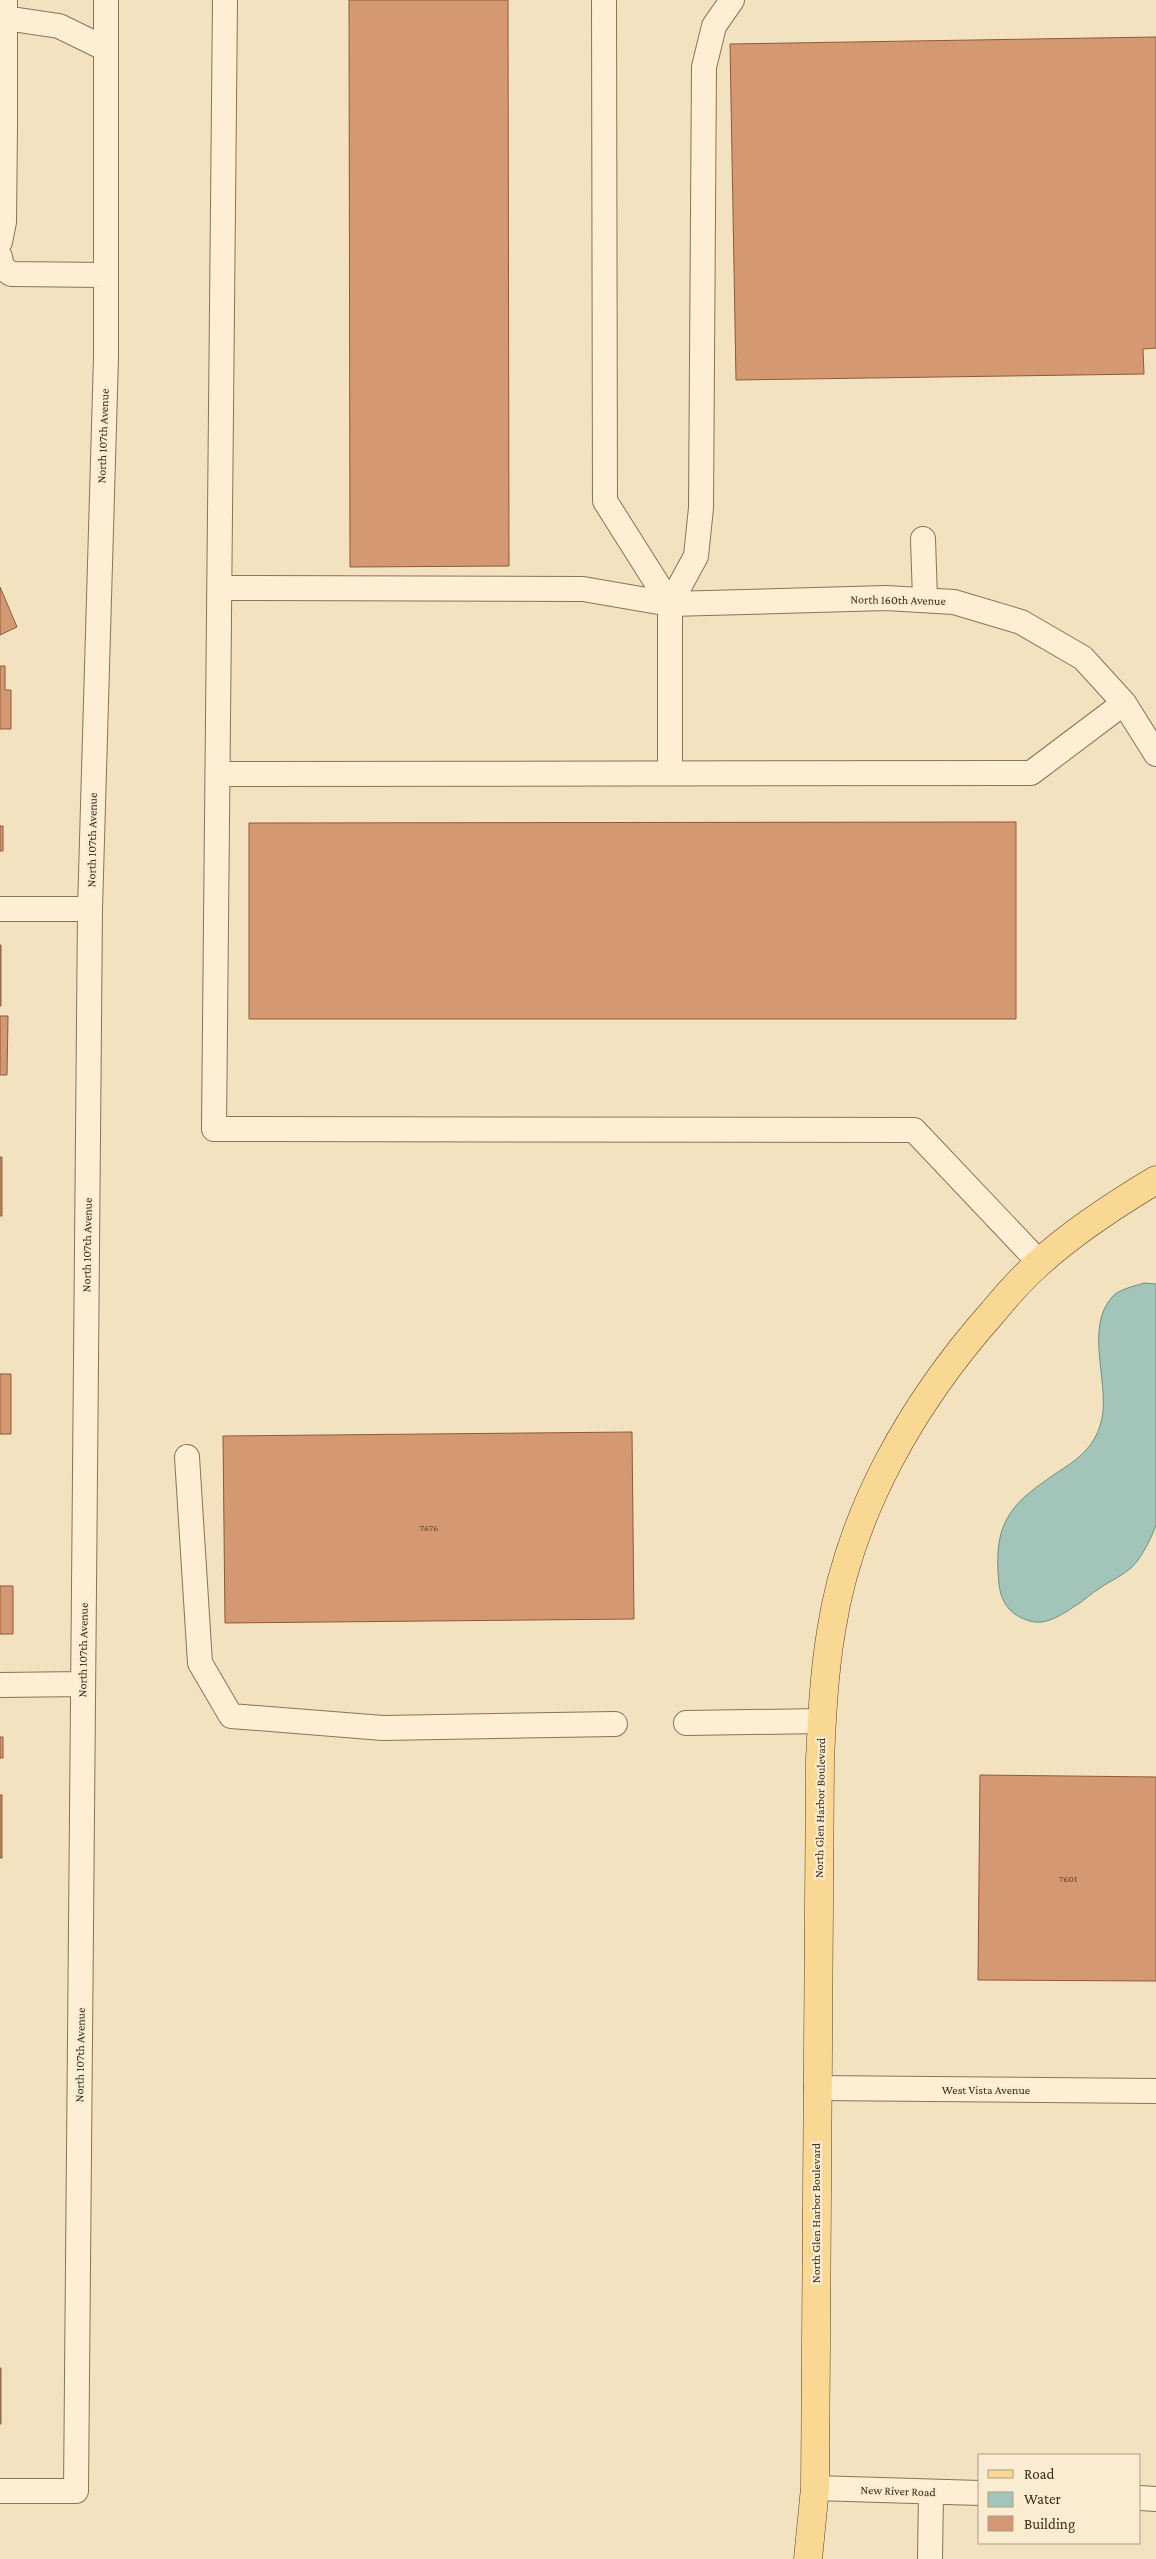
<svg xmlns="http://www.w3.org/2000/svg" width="1156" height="2559" font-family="'Crimson Pro',serif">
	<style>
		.water { fill: #a3c4b9; stroke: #699288 }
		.building { fill: #d49972; stroke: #8e5a39 }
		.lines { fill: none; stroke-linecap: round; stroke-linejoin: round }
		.minor-casing { stroke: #8d7256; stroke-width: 26 }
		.major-casing { stroke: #5a402b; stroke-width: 29 }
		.minor { stroke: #fcefd4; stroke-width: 24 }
		.major { stroke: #f9d894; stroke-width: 28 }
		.labels { text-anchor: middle; stroke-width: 4.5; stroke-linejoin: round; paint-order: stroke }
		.number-label { font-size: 10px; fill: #614632 }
		.street-label { font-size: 12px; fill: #3b2a1c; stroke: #f9ecd0 }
	</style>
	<rect width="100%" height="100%" fill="#f2e2c0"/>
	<path class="water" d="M1144,1283L1156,1284V1525C1151,1539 1142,1557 1132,1567C1122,1576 1110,1581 1100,1588C1091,1593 1084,1601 1075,1606C1063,1614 1046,1626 1030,1621C1011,1616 1001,1603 999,1584C992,1518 1013,1502 1064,1468C1081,1457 1094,1445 1100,1426C1113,1388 1082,1329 1113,1296C1120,1289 1135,1286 1144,1283Z"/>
	<path class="building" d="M349,0H508L509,566L350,567Z
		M1156,37V348L1143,349L1144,374L736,380L730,44Z
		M0,587L17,627L0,635Z
		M0,666H5V690H11V729H0Z
		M1016,822V1019H249V823Z
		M0,826H3V851H0Z
		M0,945H1V1006H0Z
		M0,1016H8L7,1075H0Z
		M0,1157H2V1216H0Z
		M0,1374H11V1434H0Z
		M632,1432L634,1619L225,1623L223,1436Z
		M0,1586H13V1634H0Z
		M0,1737H3V1758H0Z
		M980,1775L1156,1777V1981L978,1980Z
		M0,1795H2V1858H0Z
		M0,2368H1V2424H0Z"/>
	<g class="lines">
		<defs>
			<path id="minor" d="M225,0L214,1129L914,1130L1039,1262
				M604,0L605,501L670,604
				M5,18L59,26L106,49
				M0,127H5L4,222L0,242
				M5,127V0
				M0,257L2,267L11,274L106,275
				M923,539L925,599
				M220,588L583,589L670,604L886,598L954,602L1021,622L1083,658L1124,703L1156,754
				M670,773V604L696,556L701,508L704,67L714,26L732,0
				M218,774L1031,773L1124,703
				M0,909H90
				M187,1457L200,1663L231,1716L383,1728L615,1724
				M0,1685L83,1684
				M686,1723L822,1721
				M816,2088L1156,2091
				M815,2488L980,2493
				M0,2491H76L90,909L106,357V0
				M1140,2498L1156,2499
				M930,2559L931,2492"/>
			<path id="major" d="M808,2559L815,2488L820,1760C822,1717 824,1674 831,1632C849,1512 914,1401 993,1312C1007,1295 1022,1278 1039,1263C1074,1231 1116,1204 1156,1180"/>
		</defs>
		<use href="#minor" class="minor-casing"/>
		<use href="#major" class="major-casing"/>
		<use href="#minor" class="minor"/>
		<use href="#major" class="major"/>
	</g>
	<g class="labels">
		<g class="number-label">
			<text x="429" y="1531">7676</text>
			<text x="1068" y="1882">7601</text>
		</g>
		<g class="street-label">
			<text transform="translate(103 436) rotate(-88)" y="4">North 107th Avenue</text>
			<text transform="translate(898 600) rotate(1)" y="4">North 160th Avenue</text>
			<text transform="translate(92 840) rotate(-89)" y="4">North 107th Avenue</text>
			<text transform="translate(87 1245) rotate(-89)" y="4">North 107th Avenue</text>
			<text transform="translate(83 1650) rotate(-89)" y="4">North 107th Avenue</text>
			<text transform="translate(820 1808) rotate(-89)" y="4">North Glen Harbor Boulevard</text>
			<text transform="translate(80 2055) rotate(-89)" y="4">North 107th Avenue</text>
			<text x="986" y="2094">West Vista Avenue</text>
			<text transform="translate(816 2213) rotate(-90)" y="4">North Glen Harbor Boulevard</text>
			<text transform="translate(898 2491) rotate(2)" y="4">New River Road</text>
		</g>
	</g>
	<rect x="978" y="2454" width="162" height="90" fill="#f9ecd0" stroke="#ad9e88"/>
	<rect x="988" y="2470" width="25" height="8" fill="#f9d894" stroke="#ad9e88"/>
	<text x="1024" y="2479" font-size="15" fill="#3b2a1c">Road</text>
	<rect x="988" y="2492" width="25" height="15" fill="#a3c4b9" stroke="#ad9e88"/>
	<text x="1024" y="2504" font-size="15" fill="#3b2a1c">Water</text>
	<rect x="988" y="2516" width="25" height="15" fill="#d49972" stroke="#ad9e88"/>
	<text x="1024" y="2529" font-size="15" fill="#3b2a1c">Building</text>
</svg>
